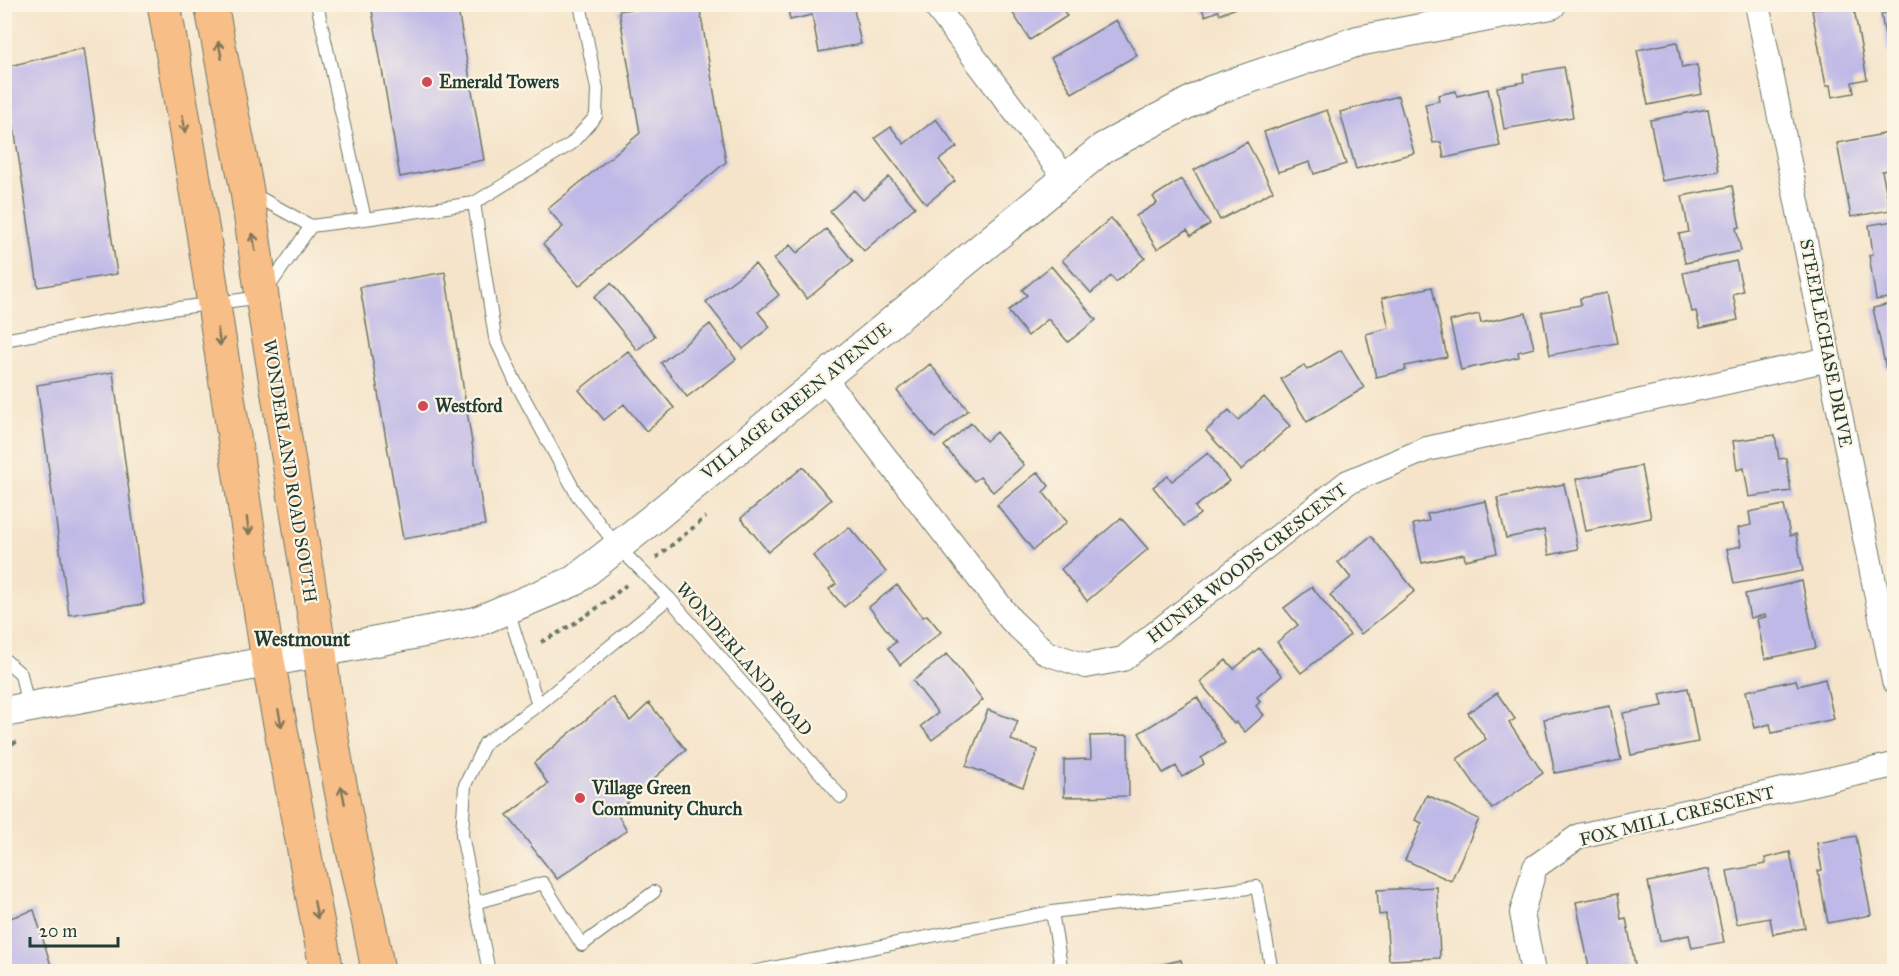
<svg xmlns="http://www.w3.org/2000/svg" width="1899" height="976" font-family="'IM FELL Great Primer',serif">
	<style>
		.building { fill: #bfb9e7 }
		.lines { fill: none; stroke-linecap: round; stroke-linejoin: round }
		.service-casing { stroke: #6a7768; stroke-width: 14 }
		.minor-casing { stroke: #6a7768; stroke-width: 26 }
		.tertiary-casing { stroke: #6a7768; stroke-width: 32 }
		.primary-casing { stroke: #6a7768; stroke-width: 35 }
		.path { stroke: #6a7768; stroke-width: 4; stroke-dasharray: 4.5 4.5; stroke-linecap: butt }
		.service { stroke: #fff; stroke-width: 12 }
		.minor { stroke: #fff; stroke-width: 24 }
		.tertiary { stroke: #fff; stroke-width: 30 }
		.primary { stroke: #f7be87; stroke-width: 33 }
		.oneway { stroke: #807759 }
		.poi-dot { fill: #d1495b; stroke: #fcf5e5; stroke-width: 2 }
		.labels { text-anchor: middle; stroke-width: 4.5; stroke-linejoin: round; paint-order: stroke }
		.poi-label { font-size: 18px; font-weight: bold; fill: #1f3d34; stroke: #fcf5e5; text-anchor: start }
		.street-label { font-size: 18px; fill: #1f3d34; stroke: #fcf5e5 }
		.neighbourhood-label { font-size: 20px; font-weight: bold; fill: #1f3d34; stroke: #fcf5e5 }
	</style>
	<rect width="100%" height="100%" fill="#fcf5e5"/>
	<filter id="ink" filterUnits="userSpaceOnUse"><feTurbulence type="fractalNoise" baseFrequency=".0167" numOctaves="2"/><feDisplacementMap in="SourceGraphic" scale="12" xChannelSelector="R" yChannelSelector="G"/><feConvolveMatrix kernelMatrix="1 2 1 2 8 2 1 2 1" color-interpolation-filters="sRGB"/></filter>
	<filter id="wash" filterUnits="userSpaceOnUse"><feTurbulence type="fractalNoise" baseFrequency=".008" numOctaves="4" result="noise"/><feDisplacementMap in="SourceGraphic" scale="24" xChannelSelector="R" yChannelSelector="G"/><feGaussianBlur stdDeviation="1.35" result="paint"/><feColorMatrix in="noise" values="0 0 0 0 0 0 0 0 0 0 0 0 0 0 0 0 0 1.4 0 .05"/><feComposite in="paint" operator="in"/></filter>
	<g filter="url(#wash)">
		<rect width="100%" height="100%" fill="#f5e4ca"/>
		<g id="blocks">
			<path class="building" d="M371,4H457L484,160L400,177Z
				M638,4H699L726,162L579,286L543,244L563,227L548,209L640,133L619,11L638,8Z
				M787,4H853L861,44L819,52L812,15L790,20Z
				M1007,4H1059L1067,16L1030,40Z
				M1200,4H1245V5L1220,14L1218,11L1205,16Z
				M1841,4H1853L1867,79L1852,82L1854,93L1832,97L1830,85L1826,86L1812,10Z
				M1894,12V52L1888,53L1881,14Z
				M1116,20L1137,55L1072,93L1051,58Z
				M1677,42L1682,68L1697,65L1702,94L1648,105L1637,50Z
				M84,48L117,274L38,287L5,67Z
				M1564,67L1573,117L1504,129L1497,87L1524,82L1523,74Z
				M1488,89L1500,146L1444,158L1441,142L1433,143L1425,104L1439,101L1438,95L1456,91L1457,96Z
				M1398,96L1414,153L1356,169L1340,112Z
				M1708,109L1719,171L1662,181L1650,120Z
				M1327,110L1346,164L1314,174L1310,162L1278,172L1264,132Z
				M936,119L957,147L939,160L955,181L926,204L875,138L891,127L904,144Z
				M1894,132V169L1882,171L1890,210L1851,217L1837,143Z
				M1247,142L1273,191L1220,220L1194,170Z
				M889,177L915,207L864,251L830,211L854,190L863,200Z
				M1181,179L1210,224L1191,236L1187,230L1157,249L1136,216L1157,203L1153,197Z
				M1732,186L1740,227L1736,228L1741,251L1685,263L1679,234L1689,232L1682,196Z
				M1111,218L1145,258L1116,282L1111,276L1091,293L1062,260Z
				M1894,221V297L1876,300L1869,255L1873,254L1869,225Z
				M826,229L853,261L807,299L774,259L790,245L797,253Z
				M1736,261L1743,291L1733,294L1738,320L1700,328L1696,311L1692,312L1683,273Z
				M755,264L779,295L758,312L770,327L743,349L706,302Z
				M1051,266L1096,320L1068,342L1048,319L1028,336L1008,311L1027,295L1022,290Z
				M445,272L485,525L403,539L360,287Z
				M611,283L655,336L637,350L594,297Z
				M1432,287L1447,357L1405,366L1406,370L1376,377L1366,334L1389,328L1382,298Z
				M1607,293L1617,343L1550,355L1542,312L1581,305L1580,298Z
				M1894,303V367L1886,369L1873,308Z
				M1526,313L1534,348L1518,352L1519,357L1461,370L1450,321L1479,314L1481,323Z
				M710,324L736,359L687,397L661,363Z
				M1341,350L1364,388L1307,422L1281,379L1304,365L1307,370Z
				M628,351L674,408L646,431L624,404L604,420L579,390Z
				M930,364L968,410L935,438L897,391Z
				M113,372L144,604L69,615L37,385Z
				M1264,397L1290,426L1241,470L1206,431L1229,410L1238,420Z
				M971,423L986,441L996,432L1024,465L993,492L980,477L974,481L944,446Z
				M1775,435L1779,459L1786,458L1791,491L1749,497L1744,468L1737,470L1733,441Z
				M1208,453L1229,481L1195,507L1200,514L1184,526L1153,487L1168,476L1172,481Z
				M1641,466L1651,518L1586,531L1576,479Z
				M803,467L831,500L768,552L741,518Z
				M1038,472L1049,486L1043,492L1067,522L1033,550L997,505Z
				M1564,484L1578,549L1549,555L1544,530L1506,538L1497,498Z
				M1486,501L1497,553L1465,560L1464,554L1422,563L1413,524L1429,521L1427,514Z
				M1784,505L1790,536L1796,534L1803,571L1734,584L1727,549L1741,546L1738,528L1751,525L1749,512Z
				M1121,518L1148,549L1087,601L1061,569Z
				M849,527L886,572L844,607L829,589L836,584L813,556Z
				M1371,536L1415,591L1361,634L1330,595L1351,578L1338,562Z
				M1802,581L1816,648L1765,659L1757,619L1766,617L1765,615L1750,618L1745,594Z
				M897,585L923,617L927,615L941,632L900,665L888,648L896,642L869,607Z
				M1312,587L1350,635L1301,673L1277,642L1298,625L1284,608Z
				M1259,648L1282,676L1257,697L1260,702L1256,706L1264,715L1245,732L1236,722L1234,724L1200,682L1226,660L1234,669Z
				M947,654L983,700L932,740L921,726L938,713L913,681Z
				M1825,679L1834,719L1772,733L1770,724L1755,728L1746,691L1796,680L1798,686Z
				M1688,688L1698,742L1631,755L1623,713L1663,706L1660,694Z
				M1497,693L1515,719L1509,723L1543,773L1492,809L1457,759L1486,739L1468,713Z
				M613,697L630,721L649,703L686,750L616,812L627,830L557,879L507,815L548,784L534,763Z
				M1197,697L1225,743L1201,758L1204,764L1182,777L1176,766L1163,773L1139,733Z
				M1610,706L1621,760L1555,773L1544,719Z
				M988,710L1018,721L1011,740L1038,750L1023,787L966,766Z
				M1128,735L1129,796L1064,797V760L1091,759L1090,736Z
				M1427,795L1479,819L1451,881L1405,860L1422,823L1415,820Z
				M1856,836L1871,915L1828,923L1818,871L1822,870L1817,843Z
				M1790,852L1805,928L1773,934L1770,918L1737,924L1727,871L1766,864L1765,858Z
				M1709,869L1724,942L1692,948L1689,935L1660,941L1648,882Z
				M1437,887L1440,958L1389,960L1386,914L1379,915L1377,890Z
				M1617,894L1621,919L1626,918L1636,970L1590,972L1576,902Z
				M34,910L53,972H4V920Z
				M1181,960L1184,972H1134V971Z"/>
		</g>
	</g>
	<g filter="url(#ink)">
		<use href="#blocks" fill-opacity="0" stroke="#6a7768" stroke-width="1.5"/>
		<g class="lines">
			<defs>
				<path id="service" d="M251,193L311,226L365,219L317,4
					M474,203L571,144L596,116L597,89L580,4
					M365,219L474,203L495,338L515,381L577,495L618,547L669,598L841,797
					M4,340L171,309L262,297L311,226
					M508,610L538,705
					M4,659L21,674L28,707
					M475,903L543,883L582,945L654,892
					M489,972L462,835L465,785L485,743L538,705L669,598
					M752,972L1052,912
					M1062,972L1052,912L1257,887L1272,972"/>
				<path id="minor" d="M934,4L1066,179
					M1757,4L1894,681
					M824,378L1011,620L1046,653L1086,666L1123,659L1348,482L1427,449L1829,359
					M1533,972L1522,913L1535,867L1579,836L1894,765"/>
				<path id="tertiary" d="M4,712L476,622L574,581L655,517L1103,148L1211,91L1358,41L1551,4"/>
				<path id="primary" d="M164,4L203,232L268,661L327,972
					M211,4L247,191L262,297L320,652C327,720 340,788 354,855C362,894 372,932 378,972"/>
			</defs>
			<use href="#service" class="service-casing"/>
			<use href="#minor" class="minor-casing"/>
			<use href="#tertiary" class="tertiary-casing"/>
			<use href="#primary" class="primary-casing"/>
			<path class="path" d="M656,558L706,517
				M541,642C574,625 598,609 626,585
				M4,746L17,742"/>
			<use href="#service" class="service"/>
			<use href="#minor" class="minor"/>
			<use href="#tertiary" class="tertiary"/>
			<use href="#primary" class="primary"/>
		</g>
		<defs><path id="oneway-shaft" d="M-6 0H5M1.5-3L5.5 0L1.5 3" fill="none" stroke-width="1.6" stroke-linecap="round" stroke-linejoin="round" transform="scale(1.5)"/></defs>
		<g class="oneway">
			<use href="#oneway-shaft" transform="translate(220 50) rotate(-101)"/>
			<use href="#oneway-shaft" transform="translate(184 124) rotate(80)"/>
			<use href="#oneway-shaft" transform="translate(254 242) rotate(-98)"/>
			<use href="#oneway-shaft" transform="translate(219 337) rotate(81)"/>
			<use href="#oneway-shaft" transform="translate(248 526) rotate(82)"/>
			<use href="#oneway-shaft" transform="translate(280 718) rotate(79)"/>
			<use href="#oneway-shaft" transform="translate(343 795) rotate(-101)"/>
			<use href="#oneway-shaft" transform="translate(316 910) rotate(79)"/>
		</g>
	</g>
	<g class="poi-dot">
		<circle cx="427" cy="82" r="6"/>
		<circle cx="423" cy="406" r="6"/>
		<circle cx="580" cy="798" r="6"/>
	</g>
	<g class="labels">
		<g class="poi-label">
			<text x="439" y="88">Emerald Towers</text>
			<text x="435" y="412">Westford</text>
			<text x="592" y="794">Village Green<tspan x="592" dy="21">Community Church</tspan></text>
		</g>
		<g class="street-label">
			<text transform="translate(1826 343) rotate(79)" y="6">STEEPLECHASE DRIVE</text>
			<text transform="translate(796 401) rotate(-39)" y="6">VILLAGE GREEN AVENUE</text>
			<text transform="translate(290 471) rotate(81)" y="6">WONDERLAND ROAD SOUTH</text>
			<text transform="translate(1247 563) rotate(-38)" y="6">HUNER WOODS CRESCENT</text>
			<text transform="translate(744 659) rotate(49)" y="6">WONDERLAND ROAD</text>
			<text transform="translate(1677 816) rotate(-14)" y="6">FOX MILL CRESCENT</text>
		</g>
		<g class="neighbourhood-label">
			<text x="302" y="646">Westmount</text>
		</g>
	</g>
	<rect width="1899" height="976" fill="none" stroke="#fcf5e5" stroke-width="24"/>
	<path d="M30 937v9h88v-9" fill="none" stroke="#1f3d34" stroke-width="3"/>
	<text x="39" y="937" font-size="18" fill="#1f3d34" stroke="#fcf5e5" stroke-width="4.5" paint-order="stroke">20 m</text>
</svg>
